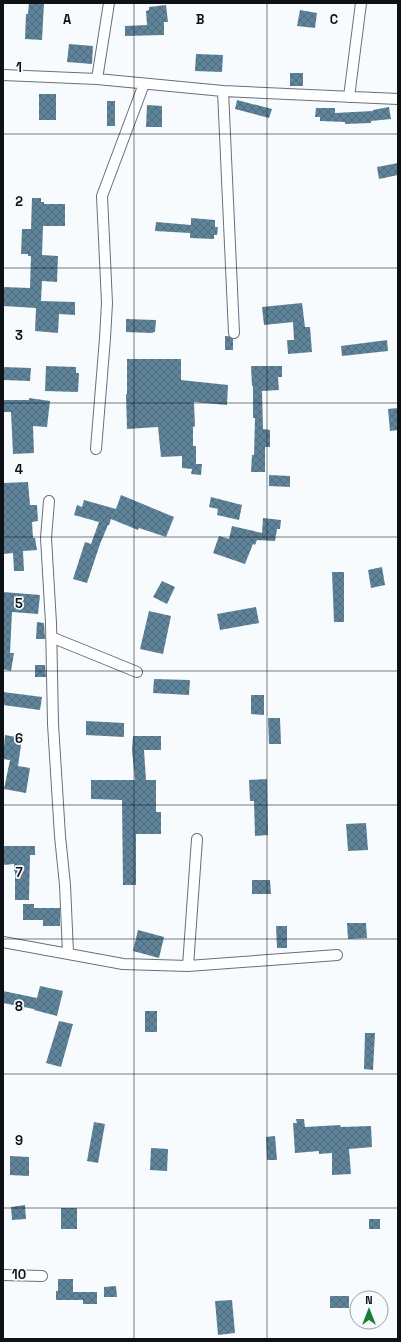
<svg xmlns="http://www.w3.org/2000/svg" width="401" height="1342" font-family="'Space Grotesk',sans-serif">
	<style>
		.building { fill: url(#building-cross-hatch) }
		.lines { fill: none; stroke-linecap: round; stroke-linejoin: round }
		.street-casing { stroke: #66707c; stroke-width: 12 }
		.street { stroke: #fff; stroke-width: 10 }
		.grid { fill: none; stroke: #0e1216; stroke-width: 1; stroke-opacity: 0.55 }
		.grid-label { font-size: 13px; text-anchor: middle; font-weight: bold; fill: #0e1216; stroke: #f8fbfd; stroke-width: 3.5; stroke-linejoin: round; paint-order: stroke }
	</style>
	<defs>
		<pattern id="building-cross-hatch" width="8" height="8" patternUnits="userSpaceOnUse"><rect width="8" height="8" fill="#5f8499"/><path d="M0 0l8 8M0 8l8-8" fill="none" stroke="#4d6b7c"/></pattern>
	</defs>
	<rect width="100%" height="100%" fill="#f8fbfd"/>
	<path class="building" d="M29,3H44L42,40L25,39L26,14H28Z
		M166,5L168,22H164V35L125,36V26L147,25L146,11L149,10V7Z
		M300,10L317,13L315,28L297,26Z
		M69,44L93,46L92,64L67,62Z
		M196,54L223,55L222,72L195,71Z
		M290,73H303V86H290Z
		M39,94H56V120H39Z
		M237,100L272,109L269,118L235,109Z
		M107,101H115V126H107Z
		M147,105L162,106V127H146Z
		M389,107L391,119L371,121V123L345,124V122L320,121V117H315L316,108H335V113L373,111V110Z
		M398,163V175L379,179L377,167Z
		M32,198H41V202H44V204H65V226H43L42,255L58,256L57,282L42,281L41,301L75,302V315L59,314L58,333L35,331L36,308L3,306V287L30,288L31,256H28V254H21L22,229H31Z
		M191,218L215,220V227H218L217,235H214V239L190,238V233L155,231L156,222L191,225Z
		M302,303L305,327H310L312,352L288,354L287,340H294L293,322L264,325L262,307Z
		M126,319L156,320L155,332H153V333L126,332Z
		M225,336H228L233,339V350H225Z
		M387,340L388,351L342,356L341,346Z
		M127,359H181V380L228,385L227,405L194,402L195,426L193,427V446H196V464H202L201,475L191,474L192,469L182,468V456L161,457L158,427L127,429L126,394H127Z
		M46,366L76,367V373H79L78,392L45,391Z
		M251,366H282V377H278L279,390L262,391L263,429L270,430V447H265V472H251L252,455H254L255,418H253V386H252Z
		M3,367L31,368L30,381L3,380Z
		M29,398L50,401L47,427L33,426L34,453L13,454L11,412H3V400H29Z
		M398,408V430L390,431L388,409Z
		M269,475L290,476V487L269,486Z
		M28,482L30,505H37L38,521L32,522L33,538H35L37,550L23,551L24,571H14L13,553L3,554V483Z
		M121,495L174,517L166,537L139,528L138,530L111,519L109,525H108L100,544L87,583L73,579L85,542L91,544L99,522L74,515L77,505L82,507L84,500L116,509Z
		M211,497L242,505L239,520L217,515L218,509L209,507Z
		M263,518L281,520L280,529H277L275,541L257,540L255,545L253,544L245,564L213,553L219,536L229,539L232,526L262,533Z
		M382,567L385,585L371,588L368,570Z
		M332,572H344V622H334Z
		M162,581L175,587L167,604L153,597Z
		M3,592L40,595L38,614L12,612L10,653H14L11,671L3,669Z
		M256,607L259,623L220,630L217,614Z
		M149,611L171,616L163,654L140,649Z
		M37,622L44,623L45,639H36Z
		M35,665H45L46,677H35Z
		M154,679L190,680L189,695L153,693Z
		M3,692L42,697L40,710L3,705Z
		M251,695H264V715L251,714Z
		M268,718H280L281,744H269Z
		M86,721L124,723V737L86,735Z
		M5,735L22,738L18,766L30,768L26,793L4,789L10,760L3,759Z
		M133,736H161V750H144L146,780H156V812H161V834H136V885H123L122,800L91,799V780H135L132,750Z
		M267,779L268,835L255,836L254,801H250L249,780Z
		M366,823L368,850L348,851L346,824Z
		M3,846H35V855H30L29,900H15V871H14V864L3,865Z
		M252,880H270L271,894H252Z
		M23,904H34V908H60V926H43V920H23Z
		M347,923H366L367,938L348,939Z
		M276,926H287V948H277Z
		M138,930L164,937L159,958L133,951Z
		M40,986L63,991L57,1016L34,1010V1009L3,1003V991L37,998Z
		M145,1011H157V1032H145Z
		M59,1021L73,1024L61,1067L46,1063Z
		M365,1033H375L373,1070L364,1069Z
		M296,1119H304L305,1127L340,1125L341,1127L371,1126L372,1147L349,1149L351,1174L332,1175V1153L319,1154V1151L295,1153L293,1123H297Z
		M94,1122L105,1124L98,1163L87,1161Z
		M275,1136L277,1160H267L266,1137Z
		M151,1148L168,1149L167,1171L150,1170Z
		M10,1156L29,1157V1176L10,1175Z
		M25,1205L26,1219L12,1220L11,1207Z
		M61,1208H77V1229H61Z
		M369,1219H380V1229H369Z
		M58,1279H73V1292H97V1304H83V1300H56V1291H58Z
		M116,1286L117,1297H104V1287Z
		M330,1296H349V1308H330Z
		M232,1300L235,1333L218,1335L215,1301Z"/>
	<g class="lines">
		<defs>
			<path id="street" d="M3,75L97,79L223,91L398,99
				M97,79L109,3
				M223,91L234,333
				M349,97L361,3
				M96,449L105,338L107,303L102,196L144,84
				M49,501L46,538L51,623L53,724L60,836L65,885L68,953
				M51,637L137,672
				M3,942L123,964L188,966L337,955
				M188,966L197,839
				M3,1275L42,1276"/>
		</defs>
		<use href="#street" class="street-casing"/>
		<use href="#street" class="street"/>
	</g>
	<path class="grid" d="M134,3V1339M267,3V1339M3,134H398M3,268H398M3,403H398M3,537H398M3,671H398M3,805H398M3,939H398M3,1074H398M3,1208H398"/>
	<g class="grid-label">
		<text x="67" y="24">A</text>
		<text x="200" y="24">B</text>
		<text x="334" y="24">C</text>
		<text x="19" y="72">1</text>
		<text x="19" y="206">2</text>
		<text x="19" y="340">3</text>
		<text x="19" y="474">4</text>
		<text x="19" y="608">5</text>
		<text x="19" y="743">6</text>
		<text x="19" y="877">7</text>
		<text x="19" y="1011">8</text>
		<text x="19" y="1145">9</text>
		<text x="19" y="1279">10</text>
	</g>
	<rect width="401" height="1342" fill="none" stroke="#0e1216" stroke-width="8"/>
	<g transform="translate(369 1310)"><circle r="19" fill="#f8fbfd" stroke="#9a9ea1"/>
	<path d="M0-3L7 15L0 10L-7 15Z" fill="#147f35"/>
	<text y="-6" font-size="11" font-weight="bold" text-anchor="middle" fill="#0e1216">N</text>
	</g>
</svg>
